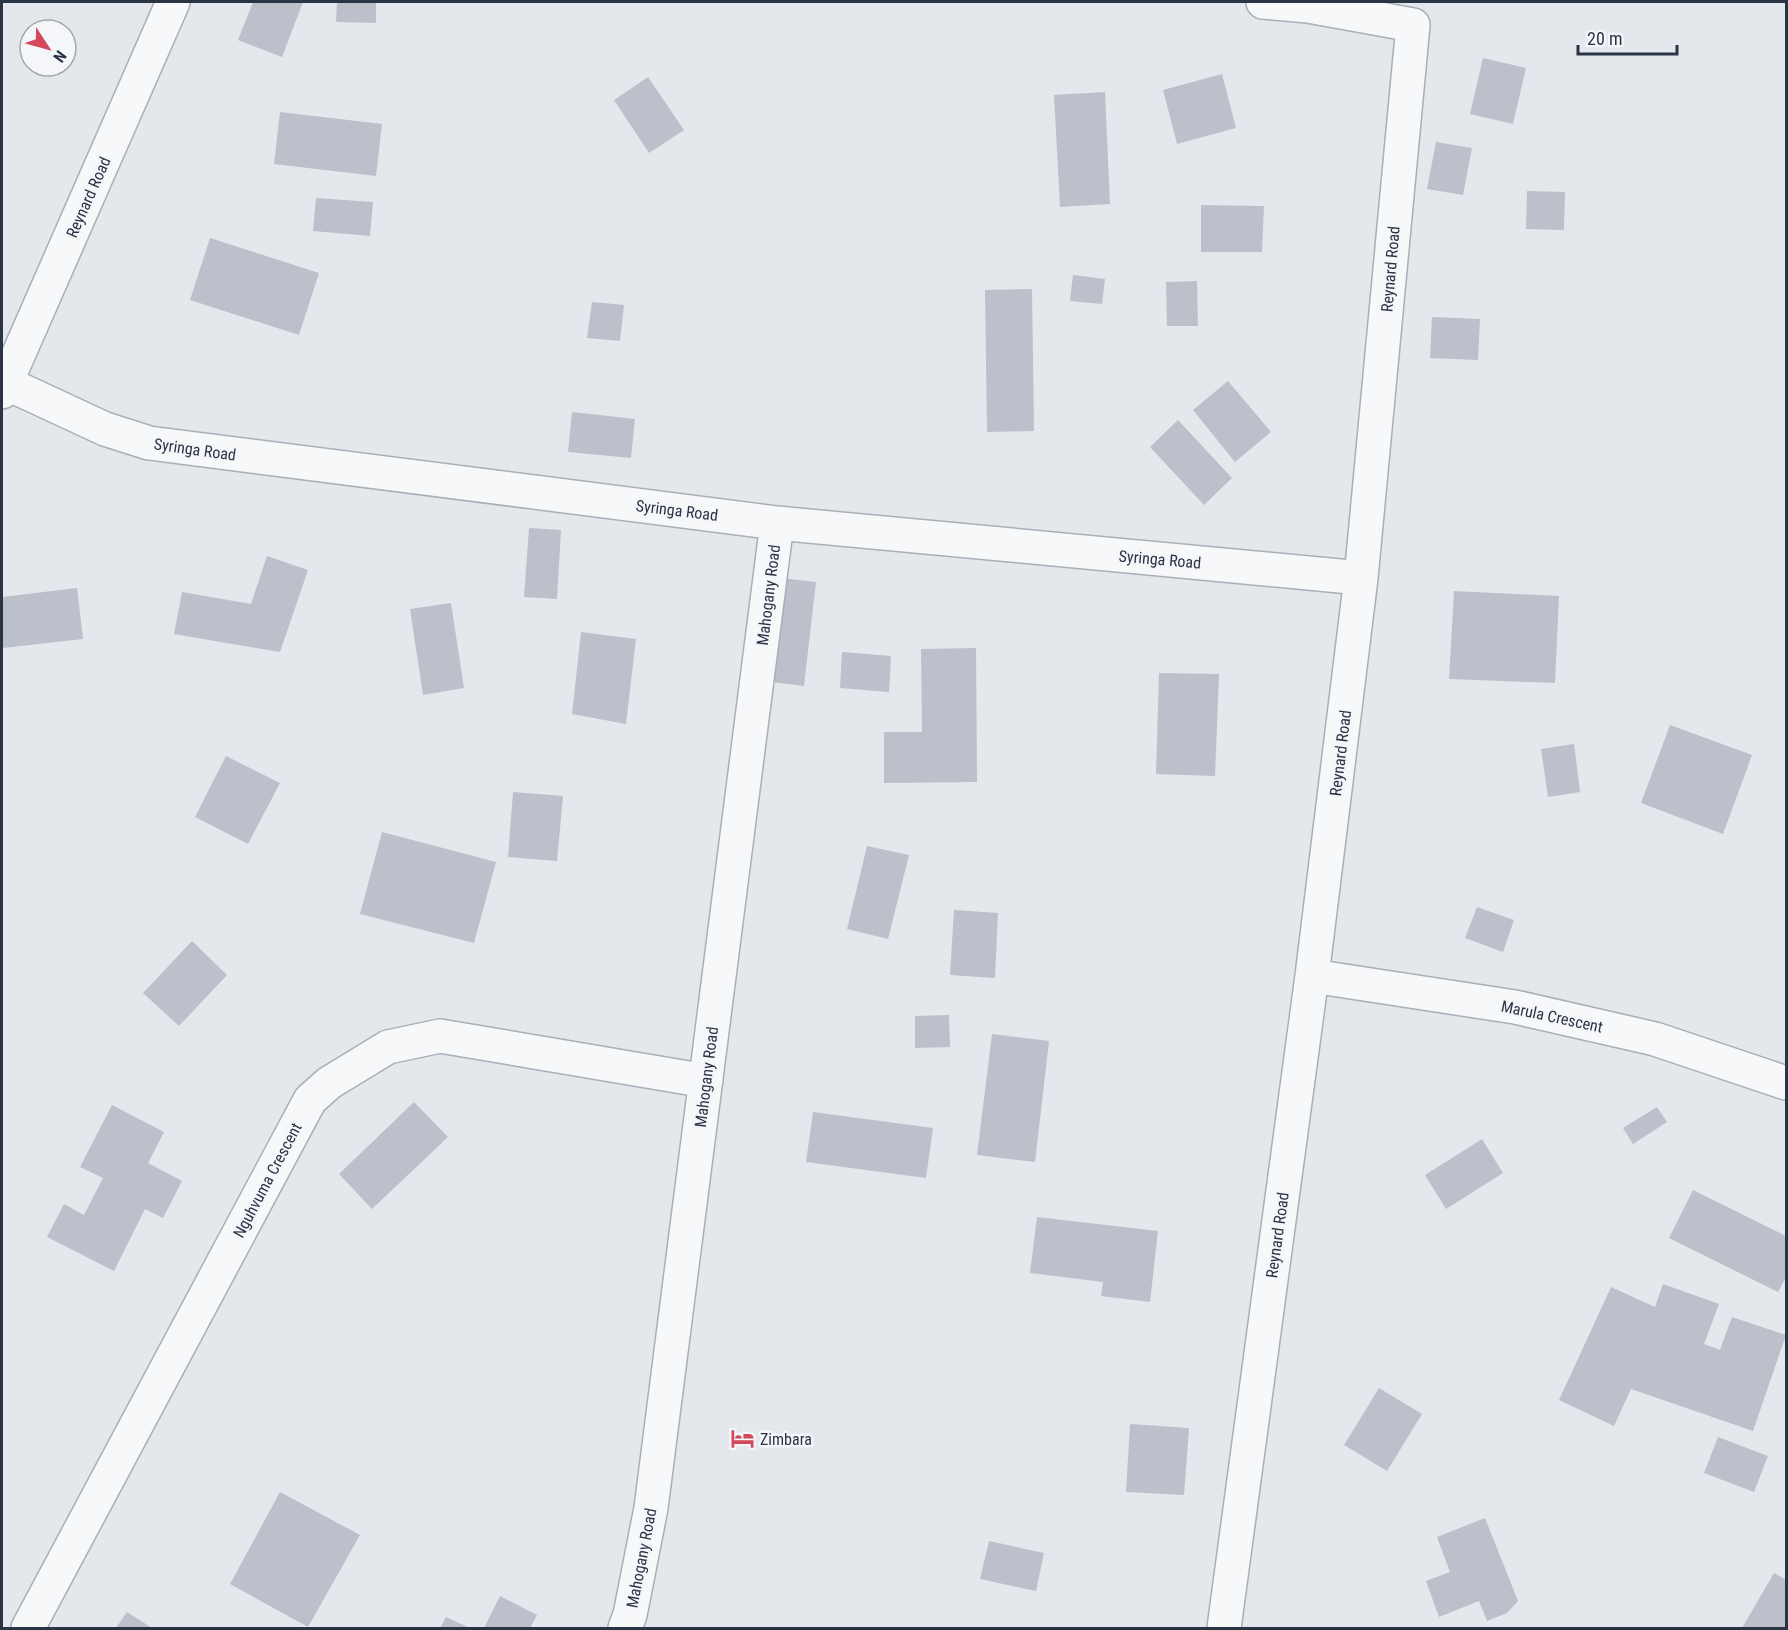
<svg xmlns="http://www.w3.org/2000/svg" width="1788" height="1630" font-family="'Roboto Condensed',sans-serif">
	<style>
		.building { fill: #bbc0ca }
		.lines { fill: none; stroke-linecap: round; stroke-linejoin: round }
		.minor-casing { stroke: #a9aeb7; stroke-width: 36 }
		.minor { stroke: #f7f8fa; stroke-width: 33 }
		.labels { text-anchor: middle; stroke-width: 5; stroke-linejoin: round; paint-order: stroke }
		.street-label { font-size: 16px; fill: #2b3445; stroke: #f4f6f9 }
		.poi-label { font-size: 16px; fill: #2b3445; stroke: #f4f6f9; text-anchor: start }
	</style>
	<rect width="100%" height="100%" fill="#e4e7ec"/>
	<path class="building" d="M253,2H303L282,57L238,40Z
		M337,2H376V23L336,22Z
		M1483,58L1526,68L1513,124L1470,114Z
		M1222,74L1236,128L1177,144L1163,90Z
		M648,77L684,130L649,153L614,100Z
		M1105,92L1110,204L1060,207L1054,95Z
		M280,112L382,124L376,176L274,164Z
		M1436,142L1472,148L1463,195L1427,189Z
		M1527,191L1565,192L1564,230L1526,229Z
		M316,198L373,202L370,236L313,231Z
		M1201,205L1264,206L1262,252H1201Z
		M210,238L319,273L299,335L190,300Z
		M1073,275L1105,279L1102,304L1070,301Z
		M1197,281L1198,326H1167L1166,282Z
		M1032,289L1034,431L987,432L985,290Z
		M592,302L624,305L620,341L587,338Z
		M1432,317L1480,319L1478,360L1430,358Z
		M1228,381L1271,432L1235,462L1193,410Z
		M572,412L635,419L631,458L568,452Z
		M1178,420L1232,478L1204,505L1150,447Z
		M529,528L561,530L557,599L524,597Z
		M267,556L308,570L280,652L174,634L182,592L251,604Z
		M773,577L816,582L804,686L762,681Z
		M77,588L83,639L3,648L2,597Z
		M1454,591L1559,596L1555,683L1449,679Z
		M451,603L464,688L423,695L410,609Z
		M581,632L636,639L626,724L572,714Z
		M976,648L977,782L884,783V732H922L921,649Z
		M842,652L891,656L889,692L840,688Z
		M1159,673L1219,674L1215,776L1156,774Z
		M1670,725L1752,755L1723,834L1641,803Z
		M1574,744L1580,792L1548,797L1541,749Z
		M226,756L280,783L248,844L195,817Z
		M513,792L563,796L557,861L508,857Z
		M382,832L496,862L474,943L360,914Z
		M867,846L909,855L888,939L847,929Z
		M1477,907L1514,920L1503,952L1465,938Z
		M954,910L998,913L995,978L950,975Z
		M192,941L227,975L179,1026L143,993Z
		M949,1015L950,1047L915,1048V1016Z
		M992,1034L1049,1041L1035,1162L977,1155Z
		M414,1102L448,1137L372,1209L339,1174Z
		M112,1105L164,1132L148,1163L182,1181L163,1218L145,1209L114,1271L47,1237L64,1204L84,1215L103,1178L80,1167Z
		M1657,1107L1667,1122L1633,1144L1623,1128Z
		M813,1112L933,1128L926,1178L806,1162Z
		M1482,1139L1503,1173L1446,1209L1425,1175Z
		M1693,1190L1786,1236V1277L1778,1292L1669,1238Z
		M1037,1217L1158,1231L1150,1302L1101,1296L1103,1282L1030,1273Z
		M1663,1284L1719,1304L1704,1344L1720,1350L1732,1317L1786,1335L1753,1431L1631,1389L1614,1426L1559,1400L1611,1287L1655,1307Z
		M1379,1388L1422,1414L1387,1471L1344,1445Z
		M1130,1424L1189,1428L1184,1495L1126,1492Z
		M1718,1437L1768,1456L1754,1492L1704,1473Z
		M280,1492L360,1535L308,1627L230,1584Z
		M1485,1518L1518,1601L1507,1613L1487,1621L1479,1601L1439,1617L1426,1581L1450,1572L1437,1537Z
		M989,1541L1044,1553L1036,1591L980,1579Z
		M1774,1573L1786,1580V1628H1742Z
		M500,1596L537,1615L530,1628H484Z
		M127,1612L152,1628H116Z
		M446,1617L470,1628H440Z"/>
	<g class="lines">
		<defs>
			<path id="minor" d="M6,383L105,429L149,443L777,523L1361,578
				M2,392L173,2
				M1312,976L1515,1007L1655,1039L1786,1083
				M28,1628L310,1100L329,1083L388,1047L440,1036L706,1081
				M625,1628L630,1615L651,1508L777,523
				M1224,1628L1312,976L1361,578L1413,25L1308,6L1263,2"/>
		</defs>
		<use href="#minor" class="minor-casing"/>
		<use href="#minor" class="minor"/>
	</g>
	<defs>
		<symbol id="hotel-bare" viewBox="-9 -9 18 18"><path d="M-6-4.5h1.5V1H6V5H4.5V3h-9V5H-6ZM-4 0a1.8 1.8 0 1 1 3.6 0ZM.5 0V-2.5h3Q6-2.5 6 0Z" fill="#d1495b" stroke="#f4f6f9" stroke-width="2.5" paint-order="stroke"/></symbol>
	</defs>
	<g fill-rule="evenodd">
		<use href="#hotel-bare" x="726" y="1422" width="33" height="33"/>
	</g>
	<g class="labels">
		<g class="street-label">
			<text transform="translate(88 197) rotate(-66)" y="6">Reynard Road</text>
			<text transform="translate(1390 269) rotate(-85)" y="6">Reynard Road</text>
			<text transform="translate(195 449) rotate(8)" y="6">Syringa Road</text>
			<text transform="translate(677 510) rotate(7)" y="6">Syringa Road</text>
			<text transform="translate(1160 559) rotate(5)" y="6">Syringa Road</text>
			<text transform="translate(768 595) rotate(-83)" y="6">Mahogany Road</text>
			<text transform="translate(1340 753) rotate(-83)" y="6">Reynard Road</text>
			<text transform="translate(1552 1016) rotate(12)" y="6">Marula Crescent</text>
			<text transform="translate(706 1077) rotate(-83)" y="6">Mahogany Road</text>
			<text transform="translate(267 1180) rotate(-62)" y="6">Nguhvuma Crescent</text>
			<text transform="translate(1277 1235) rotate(-82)" y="6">Reynard Road</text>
			<text transform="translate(641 1558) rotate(-79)" y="6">Mahogany Road</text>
		</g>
		<g class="poi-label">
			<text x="760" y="1445">Zimbara</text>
		</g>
	</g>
	<rect width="1788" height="1630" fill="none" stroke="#2b3445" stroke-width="6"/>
	<g transform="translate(48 48) rotate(126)"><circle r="28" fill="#f4f6f9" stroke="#a4a8b1" stroke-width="1.5"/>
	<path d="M0-4.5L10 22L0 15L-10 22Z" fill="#d1495b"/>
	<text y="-9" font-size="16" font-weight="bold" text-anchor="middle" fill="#2b3445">N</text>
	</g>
	<path d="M1578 45v9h99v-9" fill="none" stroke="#2b3445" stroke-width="3"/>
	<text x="1587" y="45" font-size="18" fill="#2b3445" stroke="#f4f6f9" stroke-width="4.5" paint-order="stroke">20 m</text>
</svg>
